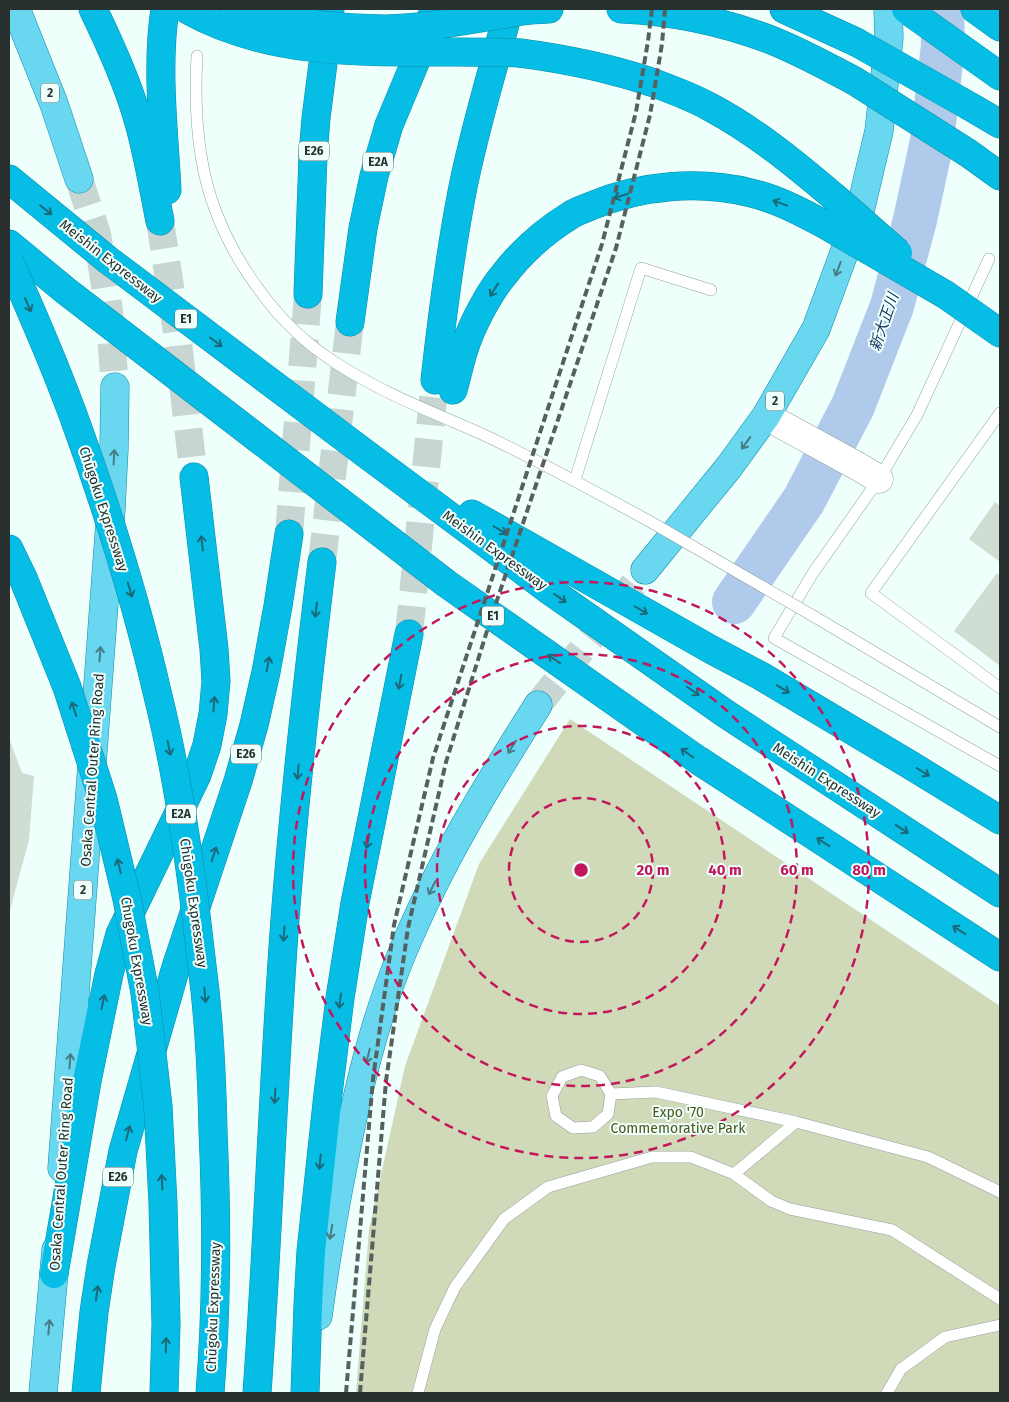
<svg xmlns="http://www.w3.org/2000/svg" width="1009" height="1402" font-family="'Fira Sans','Noto Sans JP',sans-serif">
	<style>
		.green { fill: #d0d9b8 }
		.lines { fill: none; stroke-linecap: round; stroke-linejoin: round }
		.river { stroke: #b0caeb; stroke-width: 44 }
		.building { fill: #cfddd2 }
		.primary-tunnel { stroke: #c7d6d3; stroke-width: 28; stroke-dasharray: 28 14; stroke-linecap: butt }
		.highway-tunnel { stroke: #c7d6d3; stroke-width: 28; stroke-dasharray: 28 14; stroke-linecap: butt }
		.lane-casing { stroke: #90a2a0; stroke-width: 12 }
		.secondary-casing { stroke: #90a2a0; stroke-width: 29 }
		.primary-casing { stroke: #128ca6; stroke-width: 29 }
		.highway-casing { stroke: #128ca6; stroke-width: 29 }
		.lane { stroke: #fff; stroke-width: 11 }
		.secondary { stroke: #fff; stroke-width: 28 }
		.primary { stroke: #69d7ef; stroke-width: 28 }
		.highway { stroke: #05bde5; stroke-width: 28 }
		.rail { stroke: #56605f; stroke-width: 4; stroke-dasharray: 8 4; stroke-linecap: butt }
		.lane-bridge-casing { stroke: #90a2a0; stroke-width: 12; stroke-linecap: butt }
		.highway-bridge-casing { stroke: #128ca6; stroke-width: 29; stroke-linecap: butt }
		.lane-bridge { stroke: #fff; stroke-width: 11 }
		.highway-bridge { stroke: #05bde5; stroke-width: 28 }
		.oneway { stroke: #1b6978 }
		.oneway2 { stroke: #467c86 }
		.ring { fill: none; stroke: #c2185b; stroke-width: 2.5; stroke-dasharray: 9 6 }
		.labels { text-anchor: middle; stroke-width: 4; stroke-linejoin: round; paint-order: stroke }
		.shield { fill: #effffc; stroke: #646f6d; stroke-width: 1 }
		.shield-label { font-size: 12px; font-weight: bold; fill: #293130 }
		.street-label { font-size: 14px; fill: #293130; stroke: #effffc }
		.park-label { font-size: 14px; fill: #4b5619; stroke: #effffc }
		.water-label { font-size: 15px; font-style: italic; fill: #143761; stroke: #effffc }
		.centre { fill: #c2185b; stroke: #effffc; stroke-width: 2.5 }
		.ring-label { font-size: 15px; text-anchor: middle; font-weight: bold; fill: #c2185b; stroke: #effffc; stroke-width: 4; stroke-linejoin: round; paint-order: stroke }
	</style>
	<rect width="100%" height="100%" fill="#effffc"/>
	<path class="green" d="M570,719L1000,1006V1393H356L369,1229L405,1066L479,864Z"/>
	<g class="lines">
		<path class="river" d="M734,602L804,500L853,406L892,306L915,220L932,141L943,45L942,9"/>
	</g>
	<path class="building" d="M995,502L1000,506V562L969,539Z
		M997,573L1000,576V666L954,631Z
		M9,738L22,773L34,776L29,840L10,910Z"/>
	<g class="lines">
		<path class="primary-tunnel" d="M79,179L97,234L109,311L115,387
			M538,705L645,570"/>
		<path class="highway-tunnel" d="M160,221L176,326L194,477
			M289,534L308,294
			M322,562L350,322
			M409,634L435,380"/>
		<defs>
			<path id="lane" d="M197,56C194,108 197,163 216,212C227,241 242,267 260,291C281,320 306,344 336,363C382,393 432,412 482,434C539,461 594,491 649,521
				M989,259L917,415L879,479L813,573L774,638L1000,766
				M1000,413L871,593L1000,688
				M575,480L641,268L711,290
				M815,617L1000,727
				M581,1070L600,1076L611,1094L608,1114L593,1127L573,1128L556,1116L552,1096L562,1077Z
				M611,1094L656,1092L796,1122L928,1157L1000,1192
				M734,1174L796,1122
				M418,1393L435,1329L455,1287L504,1219L548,1187L652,1157H691L734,1174L771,1201L790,1209L892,1230L1000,1299
				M887,1393L901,1369L945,1337L1000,1325"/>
			<path id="secondary" d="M766,416L859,467L879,479"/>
			<path id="primary" d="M16,9L54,104L79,179
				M645,570L729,467L766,416L816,329L861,207L879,131L889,38L888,9
				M62,1168L111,509L114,449L115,387
				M318,1316C325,1265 333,1216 343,1166C357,1093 374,1020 403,951C439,864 488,784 538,705
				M43,1393L56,1250"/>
			<path id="highway" d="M93,9C110,44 126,79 137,116C147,148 153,187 160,221
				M165,9C156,68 164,130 167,190
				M621,9C671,11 724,22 771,40C799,51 826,66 853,80
				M784,9L856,42
				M906,9L1000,76
				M975,9L1000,27
				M530,10L549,9
				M520,53C566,59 610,68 654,83C673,90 692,97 710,107C755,131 794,163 833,196
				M971,107L1000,124
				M968,153L1000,176
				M9,179L108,260L366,454L549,590L726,714L1000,893
				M9,244L66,291L447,584L698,760L1000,957
				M308,294L313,156L316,118L330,9
				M983,321L1000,333
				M350,322L363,228L374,176L389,125L427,34L434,9
				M435,380C442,317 450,254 462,192C474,130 493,70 509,9
				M453,390C458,373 461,355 468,338C475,320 490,291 503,276C521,252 545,231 571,215C577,211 584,209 591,206C641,185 699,180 751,193C777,199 801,212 824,224
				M472,514L712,650L761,676L912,766L1000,820
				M9,549L23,578
				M54,1274L87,1081L109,974L120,934L197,775L207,745L213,714L216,681L214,649L194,477
				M86,1393L94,1312L101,1266L123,1151L176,967L238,781L254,725L266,672L278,606L289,534
				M257,1393C268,1240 273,1086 284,933C293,809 307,685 322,562
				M305,1393L308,1305L311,1251L328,1094L340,998L355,903L409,634"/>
		</defs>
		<use href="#lane" class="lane-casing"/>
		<use href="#secondary" class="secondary-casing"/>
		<use href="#primary" class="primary-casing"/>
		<use href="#highway" class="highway-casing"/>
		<use href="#lane" class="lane"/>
		<use href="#secondary" class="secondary"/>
		<use href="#primary" class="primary"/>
		<use href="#highway" class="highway"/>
		<path class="rail" d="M346,1393L373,1079L394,925L433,758L602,244L636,112L648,41L652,9
			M360,1393L386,1081L408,928L446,762L492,615L616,248L650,115L662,44L665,9"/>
		<defs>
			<path id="lane-bridge" d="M649,521L815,617"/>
			<path id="highway-bridge" d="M186,9C286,66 409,48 520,53
				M237,9C261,18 287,22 312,24C336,27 361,29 385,29C434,28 482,17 530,10
				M856,42L971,107
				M853,80L968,153
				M833,196L898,253
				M824,224L946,295L983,321
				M9,261C31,310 53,361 72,412C106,505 136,600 158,696C176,768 187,842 196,915C199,940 202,965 205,991C210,1037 212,1084 213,1131C217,1218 217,1306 210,1393
				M23,578L67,687L103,799L127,899L145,993L158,1106L163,1203L166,1324L164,1393"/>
		</defs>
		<use href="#lane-bridge" class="lane-bridge-casing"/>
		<use href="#highway-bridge" class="highway-bridge-casing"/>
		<use href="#lane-bridge" class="lane-bridge"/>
		<use href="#highway-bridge" class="highway-bridge"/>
	</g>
	<defs><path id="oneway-shaft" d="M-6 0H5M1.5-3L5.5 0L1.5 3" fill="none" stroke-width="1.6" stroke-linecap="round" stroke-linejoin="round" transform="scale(1.25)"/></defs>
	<g class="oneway">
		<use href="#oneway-shaft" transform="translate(621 196) rotate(163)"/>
		<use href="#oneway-shaft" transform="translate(780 203) rotate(-160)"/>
		<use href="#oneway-shaft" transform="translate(46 210) rotate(39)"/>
		<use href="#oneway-shaft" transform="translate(494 290) rotate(122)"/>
		<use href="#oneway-shaft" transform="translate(28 305) rotate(66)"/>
		<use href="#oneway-shaft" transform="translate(216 342) rotate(37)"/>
		<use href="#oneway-shaft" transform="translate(500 530) rotate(30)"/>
		<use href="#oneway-shaft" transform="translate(202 543) rotate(-97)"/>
		<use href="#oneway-shaft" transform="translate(130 590) rotate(73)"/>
		<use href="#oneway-shaft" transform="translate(560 598) rotate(35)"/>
		<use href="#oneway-shaft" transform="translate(316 610) rotate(97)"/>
		<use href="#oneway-shaft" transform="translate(641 610) rotate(30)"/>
		<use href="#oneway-shaft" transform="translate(554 659) rotate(-145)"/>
		<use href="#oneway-shaft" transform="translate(268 664) rotate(-80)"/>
		<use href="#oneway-shaft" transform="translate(400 682) rotate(101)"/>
		<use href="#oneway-shaft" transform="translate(783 689) rotate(31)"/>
		<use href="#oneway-shaft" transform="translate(693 691) rotate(35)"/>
		<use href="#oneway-shaft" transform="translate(214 704) rotate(-86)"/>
		<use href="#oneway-shaft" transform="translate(74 709) rotate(-108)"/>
		<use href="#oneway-shaft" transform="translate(169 748) rotate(78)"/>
		<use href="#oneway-shaft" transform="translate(687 753) rotate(-145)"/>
		<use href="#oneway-shaft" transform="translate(298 772) rotate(95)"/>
		<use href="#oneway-shaft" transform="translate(923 772) rotate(32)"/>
		<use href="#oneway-shaft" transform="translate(902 829) rotate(33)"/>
		<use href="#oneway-shaft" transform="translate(368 841) rotate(101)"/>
		<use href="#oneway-shaft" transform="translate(823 842) rotate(-147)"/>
		<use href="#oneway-shaft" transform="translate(214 854) rotate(-72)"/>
		<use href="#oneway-shaft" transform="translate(119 866) rotate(-104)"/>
		<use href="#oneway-shaft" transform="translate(959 930) rotate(-147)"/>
		<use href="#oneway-shaft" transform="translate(284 934) rotate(94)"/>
		<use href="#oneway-shaft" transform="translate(205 995) rotate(85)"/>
		<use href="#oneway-shaft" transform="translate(340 1001) rotate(98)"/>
		<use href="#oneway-shaft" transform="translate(103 1002) rotate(-78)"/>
		<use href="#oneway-shaft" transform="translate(275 1096) rotate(93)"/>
		<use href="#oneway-shaft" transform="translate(128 1133) rotate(-75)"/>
		<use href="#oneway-shaft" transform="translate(320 1162) rotate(96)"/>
		<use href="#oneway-shaft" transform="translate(162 1182) rotate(-93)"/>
		<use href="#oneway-shaft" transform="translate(97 1293) rotate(-82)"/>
		<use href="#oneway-shaft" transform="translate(166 1345) rotate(-88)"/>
	</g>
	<g class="oneway2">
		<use href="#oneway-shaft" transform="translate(838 269) rotate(111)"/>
		<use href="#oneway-shaft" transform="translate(746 443) rotate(126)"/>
		<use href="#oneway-shaft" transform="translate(114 457) rotate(-87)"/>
		<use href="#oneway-shaft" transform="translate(100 654) rotate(-86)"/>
		<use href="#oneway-shaft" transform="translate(512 747) rotate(122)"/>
		<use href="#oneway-shaft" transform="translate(432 888) rotate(116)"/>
		<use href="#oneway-shaft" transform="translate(368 1056) rotate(104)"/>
		<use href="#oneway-shaft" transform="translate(70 1061) rotate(-86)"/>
		<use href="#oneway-shaft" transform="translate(331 1232) rotate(100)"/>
		<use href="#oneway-shaft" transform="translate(49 1327) rotate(-85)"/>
	</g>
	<g class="ring">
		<circle cx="581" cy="870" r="72"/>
		<circle cx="581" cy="870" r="144"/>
		<circle cx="581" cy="870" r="216"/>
		<circle cx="581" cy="870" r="288"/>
	</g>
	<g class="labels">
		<g class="shield">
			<rect x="41" y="83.5" width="18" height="19" rx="4"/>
			<rect x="299" y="141.5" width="30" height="19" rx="4"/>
			<rect x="363" y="152.5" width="30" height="19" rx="4"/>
			<rect x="175" y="309.5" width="22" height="19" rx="4"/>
			<rect x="766" y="391.5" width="18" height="19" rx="4"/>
			<rect x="482" y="606.5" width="22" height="19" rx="4"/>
			<rect x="231" y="744.5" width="30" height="19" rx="4"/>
			<rect x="166" y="804.5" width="30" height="19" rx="4"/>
			<rect x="74" y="880.5" width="18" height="19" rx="4"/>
			<rect x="103" y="1167.5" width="30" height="19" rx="4"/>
		</g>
		<g class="shield-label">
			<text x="50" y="97">2</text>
			<text x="314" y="155">E26</text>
			<text x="378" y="166">E2A</text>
			<text x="186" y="323">E1</text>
			<text x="775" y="405">2</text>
			<text x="493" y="620">E1</text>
			<text x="246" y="758">E26</text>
			<text x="181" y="818">E2A</text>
			<text x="83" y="894">2</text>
			<text x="118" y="1181">E26</text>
		</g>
		<g class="street-label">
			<text transform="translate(111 261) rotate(38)" y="5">Meishin Expressway</text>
			<text transform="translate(104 509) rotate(72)" y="5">Chūgoku Expressway</text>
			<text transform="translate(495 550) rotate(36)" y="5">Meishin Expressway</text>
			<text transform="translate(92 770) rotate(-86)" y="5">Osaka Central Outer Ring Road</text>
			<text transform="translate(827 780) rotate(33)" y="5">Meishin Expressway</text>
			<text transform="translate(194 903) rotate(82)" y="5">Chūgoku Expressway</text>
			<text transform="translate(137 961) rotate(80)" y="5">Chugoku Expressway</text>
			<text transform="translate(61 1174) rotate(-86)" y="5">Osaka Central Outer Ring Road</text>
			<text transform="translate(213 1307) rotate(-88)" y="5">Chūgoku Expressway</text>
		</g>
		<g class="park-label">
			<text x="678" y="1117">Expo '70<tspan x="678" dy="16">Commemorative Park</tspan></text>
		</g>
		<g class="water-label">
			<text transform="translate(884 322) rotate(-71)" y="5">新大正川</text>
		</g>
	</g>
	<circle cx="581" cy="870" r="8" class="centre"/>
	<g class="ring-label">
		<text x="653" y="875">20 m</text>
		<text x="725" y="875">40 m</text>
		<text x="797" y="875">60 m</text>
		<text x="869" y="875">80 m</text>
	</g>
	<rect width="1009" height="1402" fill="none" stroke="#293130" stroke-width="20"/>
</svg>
